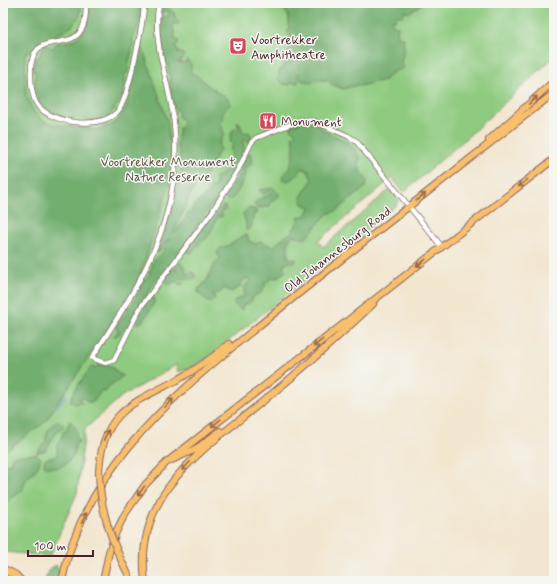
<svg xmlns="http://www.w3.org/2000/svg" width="557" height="584" font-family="Mynerve,sans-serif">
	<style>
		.green { fill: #8eca7f; stroke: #6c7455 }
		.forest { fill: #72ae6e; stroke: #5e664c }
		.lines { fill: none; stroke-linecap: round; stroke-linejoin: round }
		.stream { stroke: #68a2d8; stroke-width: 1.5 }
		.minor-casing { stroke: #856564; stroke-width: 6 }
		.major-casing { stroke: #856564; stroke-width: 8 }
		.highway-casing { stroke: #856564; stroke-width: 9 }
		.minor { stroke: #fff; stroke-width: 4.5 }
		.major { stroke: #f8bf6c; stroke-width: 6 }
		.highway { stroke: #f8bf6c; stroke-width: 7 }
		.major-bridge-casing { stroke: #856564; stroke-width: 8; stroke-linecap: butt }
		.major-bridge { stroke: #f8bf6c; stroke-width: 6 }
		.oneway { stroke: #986748 }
		.labels { text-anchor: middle; stroke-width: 3; stroke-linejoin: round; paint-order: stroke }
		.poi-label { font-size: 13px; fill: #4a1f2b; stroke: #f6f6f2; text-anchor: start }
		.park-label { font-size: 13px; fill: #5e5244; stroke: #f6f6f2 }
		.street-label { font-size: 13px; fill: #4a1f2b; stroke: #f6f6f2 }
	</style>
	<rect width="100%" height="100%" fill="#f6f6f2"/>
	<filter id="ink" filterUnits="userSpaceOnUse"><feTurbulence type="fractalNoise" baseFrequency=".025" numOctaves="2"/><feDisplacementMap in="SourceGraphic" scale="8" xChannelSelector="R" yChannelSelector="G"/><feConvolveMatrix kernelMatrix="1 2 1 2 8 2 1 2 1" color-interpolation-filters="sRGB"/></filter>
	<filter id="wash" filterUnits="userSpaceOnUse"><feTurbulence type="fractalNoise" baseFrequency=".012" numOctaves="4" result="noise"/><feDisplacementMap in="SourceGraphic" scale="16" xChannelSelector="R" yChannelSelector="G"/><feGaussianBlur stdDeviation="0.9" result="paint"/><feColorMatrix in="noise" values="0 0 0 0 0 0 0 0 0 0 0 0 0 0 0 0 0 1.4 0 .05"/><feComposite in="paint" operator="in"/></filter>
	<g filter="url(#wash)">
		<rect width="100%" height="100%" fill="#f2e6cf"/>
		<path class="green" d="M3,3H554V57L462,142L404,192L392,178L318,241L323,247L389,190L395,193L399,201L396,205L364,233L208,357L193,367L178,372L176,365L122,396L85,429L77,493L50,556L3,552Z"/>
		<path class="forest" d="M3,3H82L80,16L71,27L25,54L26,95L34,112L44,121L52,124L96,130L112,125L119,119L126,109L141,43L168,123L172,176L138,283L45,422L3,453Z
			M90,3H141C141,16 139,29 132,40L134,42L128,66L130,69L124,76L126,79L122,94L123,97C117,103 114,112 107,117C99,123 75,117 64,118L59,113L58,114C39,108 33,96 36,78C36,74 32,69 33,66C34,64 35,61 36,58L39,57L45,45L52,48L56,44L72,41L80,36L87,25Z
			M163,3H168L166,6L175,14L174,16L179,22L177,25L174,23L173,28L175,34L174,37L178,40V44L175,46L178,51V54L181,52L184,55L182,60L178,62L185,63L187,60L191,65V73C203,76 205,87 215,89V92C222,93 229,98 231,104L222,113L224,116L221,124L224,133L219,145L220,150L203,178L197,181C189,199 180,217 173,234C183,225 187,213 196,204C201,199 209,195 211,188L216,185L215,179L216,176L220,177L231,162L230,159L232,154L230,151L233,144L230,142L231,134L234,129L239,131L237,122H239L243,132L250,133L251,137L249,142L243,139L244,150L240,158L241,161L221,194L201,219L187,242L151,287L147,296L142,298L140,304L137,306C134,314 124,336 114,336L118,331L116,326L127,312L126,309C136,304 138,290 143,281C145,279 148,277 150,274L149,271L153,266L152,263L157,257L163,253L166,243L170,239L167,240L158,253L157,251L168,225L166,221L170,220L168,216L171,214L179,185L177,178L180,172L184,171L180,169V152L177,146L179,128L183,125L182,120L178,116L179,113L174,107L171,94L170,76L167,62L164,57L162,37L160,36L163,28L160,25L161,24L160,18L170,15L165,9L161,15Z
			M285,3H424L408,13L405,11L402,16H396L395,20H391L392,24L398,27L397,35L404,38L403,46L405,47L401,62L404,67L403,69L392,72V74L386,78L385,80L360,86L357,85L343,89L331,84L328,80H317L311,83L301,80L297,66L287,53L290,51V42L288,39L291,37L287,31L290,28L288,26L289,24L288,14L285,12Z
			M287,60L291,61L299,78L298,83L291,82L290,85L283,84L278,79L279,72Z
			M303,122C322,123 317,128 331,134C347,141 350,142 361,159L358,161L360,171L367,180L366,187L336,211L327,214L305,239L293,235L288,242V258L296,259V262L285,263L283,267L286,271L276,278L271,277L268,282H264L266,286L263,288L262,292L254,296L250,303L243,305L242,310L234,304L235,300L244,296V288L250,281L247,278L241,282L240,287L231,292L224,288L220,293L213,294L215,298L210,303L198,293V289C210,282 210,267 220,258L217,253L220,248C234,246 238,236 247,235L249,241L255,244L260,241L273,247C286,233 293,237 299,217L307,215L310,207L303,204L301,197L312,180L308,171L302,168L298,175L288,181L282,179C283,174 287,172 289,168C293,159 296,146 292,137L296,133L291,129L292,125Z
			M249,153L252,155L251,164L246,169L247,172C242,180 238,198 228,200L225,198L226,195L241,173L242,164Z
			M273,188L280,195L271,202L269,207L257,208L254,203L263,197L271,195L269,192L263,194L259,190Z
			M224,205L226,209L222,211V217L218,216C214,224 212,232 206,239C205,240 202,240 201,242C196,245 196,250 191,253L186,252L192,242L197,239C198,228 210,222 214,213H216Z
			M248,208L255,209L257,213L254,214L252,226L248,230H246V223L243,214Z
			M180,262L186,269L185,274L193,272L196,277L193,279L184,278L182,279L184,283L180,285L175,281L169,285L167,283L166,276L172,268L177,270L175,264Z
			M150,298H154L155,301L143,321L138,324L136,320L139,314L144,309V306Z
			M98,365L112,366L116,372L123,376L108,387L106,392L101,391L93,402H87L83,397L79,399L82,403L75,404L71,402C70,394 86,375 91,367L96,368Z
			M58,420L64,426C55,431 50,442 46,450L36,453L46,441C45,433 51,424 58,420Z
			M70,421L77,430L76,439L79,441L78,443L75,444L74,456L71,457L69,461L59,468L46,467L44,464L45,459L57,456V445L61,440L63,432L66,430Z
			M35,454L41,458L38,467L25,481L23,489L3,506V465L10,463L13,456Z
			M56,565L61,572L62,577L55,581H45L48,570Z"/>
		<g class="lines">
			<path class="stream" d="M57,408L66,394"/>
		</g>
	</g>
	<g filter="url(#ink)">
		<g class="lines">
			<defs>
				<path id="minor" d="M86,3C86,12 86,24 80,32C65,52 28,28 31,77C31,87 32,98 38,106C53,124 102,130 118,111C128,100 144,20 144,3
					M159,3C151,43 170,83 174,123C184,217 141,282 92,358L105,363L114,360L140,308L212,212L239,168L251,143L256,138L301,120L314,121L348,136L356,141L442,247"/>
				<path id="major" d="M489,140L554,81
					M167,462L554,159
					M99,472C102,412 131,404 179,379C197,369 213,357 229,344
					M62,581C82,476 166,401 245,337C279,309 313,282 347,255C416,201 485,147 554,93
					M103,581L109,552L116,532L125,514L145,485L167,462L196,449L220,431
					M145,581C133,489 207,448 268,397C304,368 339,336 373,304"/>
				<path id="highway" d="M3,569L15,575L21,581"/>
			</defs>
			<use href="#minor" class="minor-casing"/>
			<use href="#major" class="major-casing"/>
			<use href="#highway" class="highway-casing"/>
			<use href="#minor" class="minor"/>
			<use href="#major" class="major"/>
			<use href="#highway" class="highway"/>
			<defs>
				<path id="major-bridge" d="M99,472C100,512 112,543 130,578"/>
			</defs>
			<use href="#major-bridge" class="major-bridge-casing"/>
			<use href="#major-bridge" class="major-bridge"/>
		</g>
		<defs><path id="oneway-shaft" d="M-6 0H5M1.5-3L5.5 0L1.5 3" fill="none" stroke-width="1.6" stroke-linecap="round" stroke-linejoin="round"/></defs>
		<g class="oneway">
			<use href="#oneway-shaft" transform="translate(533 100) rotate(-43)"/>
			<use href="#oneway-shaft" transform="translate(523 183) rotate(142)"/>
			<use href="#oneway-shaft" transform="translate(421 197) rotate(-38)"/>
			<use href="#oneway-shaft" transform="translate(421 263) rotate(143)"/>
			<use href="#oneway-shaft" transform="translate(318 343) rotate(142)"/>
			<use href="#oneway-shaft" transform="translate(169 403) rotate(-45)"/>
			<use href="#oneway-shaft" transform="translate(216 423) rotate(142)"/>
			<use href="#oneway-shaft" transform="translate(106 435) rotate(-65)"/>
			<use href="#oneway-shaft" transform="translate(186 466) rotate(135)"/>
			<use href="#oneway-shaft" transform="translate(141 491) rotate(126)"/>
			<use href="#oneway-shaft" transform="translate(84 518) rotate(-65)"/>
		</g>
	</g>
	<defs>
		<symbol id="theatre-square" viewBox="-11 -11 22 22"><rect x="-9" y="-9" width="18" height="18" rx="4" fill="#d1495b" stroke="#f6f6f2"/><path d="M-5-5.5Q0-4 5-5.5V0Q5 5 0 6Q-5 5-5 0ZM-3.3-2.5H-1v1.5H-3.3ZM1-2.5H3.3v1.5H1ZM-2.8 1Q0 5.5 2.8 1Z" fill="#fff"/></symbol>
		<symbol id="restaurant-square" viewBox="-11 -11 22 22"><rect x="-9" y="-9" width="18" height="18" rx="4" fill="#d1495b" stroke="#f6f6f2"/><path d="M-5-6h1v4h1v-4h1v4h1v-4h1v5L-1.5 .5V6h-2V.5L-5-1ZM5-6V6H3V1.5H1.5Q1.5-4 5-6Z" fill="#fff"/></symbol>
	</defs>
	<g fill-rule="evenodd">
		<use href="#theatre-square" x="228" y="36" width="20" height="20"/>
		<use href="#restaurant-square" x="258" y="111" width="20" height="20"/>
	</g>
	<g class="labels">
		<g class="poi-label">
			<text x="251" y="44">Voortrekker<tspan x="251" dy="15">Amphitheatre</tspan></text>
			<text x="281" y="126">Monument</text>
		</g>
		<g class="park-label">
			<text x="168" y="166">Voortrekker Monument<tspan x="168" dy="15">Nature Reserve</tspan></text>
		</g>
		<g class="street-label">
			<text transform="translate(337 249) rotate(-38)" y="5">Old Johannesburg Road</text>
		</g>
	</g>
	<rect width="557" height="584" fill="none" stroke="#f6f6f2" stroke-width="16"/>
	<path d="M28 550v6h65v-6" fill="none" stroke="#4a1f2b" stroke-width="2"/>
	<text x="34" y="550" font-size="12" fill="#4a1f2b" stroke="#f6f6f2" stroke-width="3" paint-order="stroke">100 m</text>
</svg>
